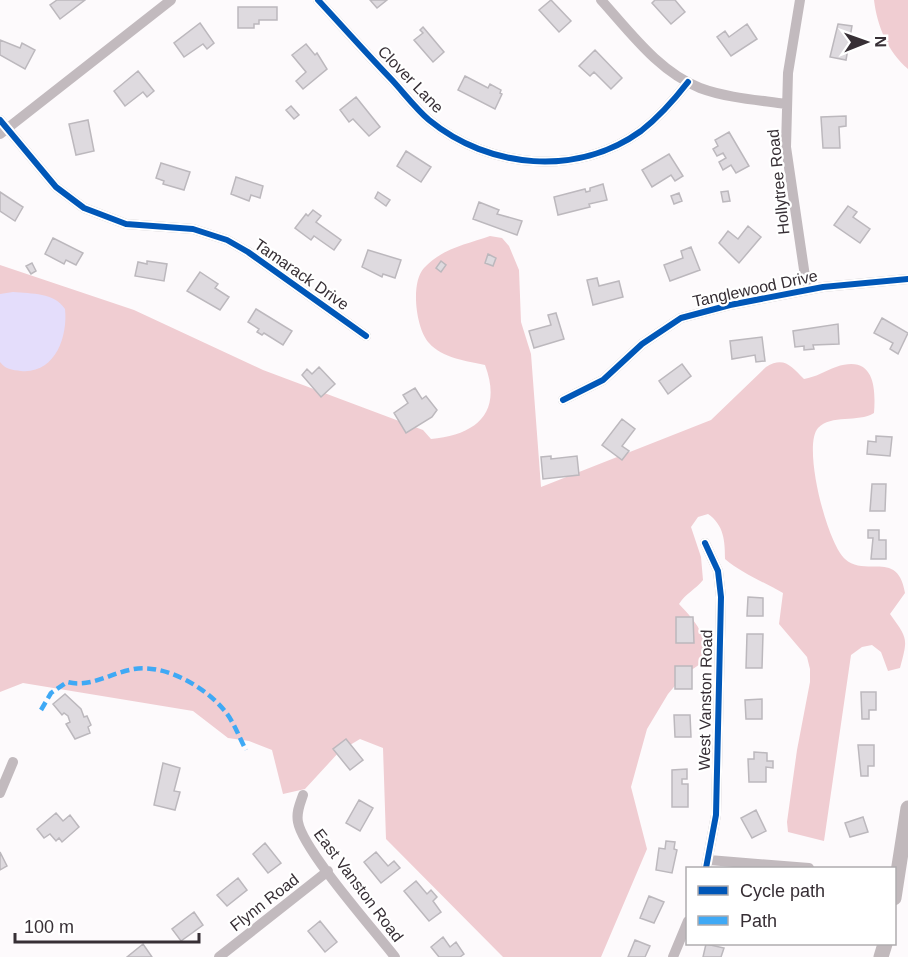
<svg xmlns="http://www.w3.org/2000/svg" width="908" height="957" font-family="Helvetica,sans-serif">
	<style>
		.forest { fill: #f0cdd2 }
		.water { fill: #e4ddfb }
		.building { fill: #dedadf; stroke: #bcb8bd; stroke-width: 1.5 }
		.lines { fill: none; stroke-linecap: round; stroke-linejoin: round }
		.street { stroke: #c2babe; stroke-width: 10 }
		.secondary { stroke: #c1b9bc; stroke-width: 15 }
		.quiet { stroke: #3fa9f5; stroke-width: 4.5; stroke-dasharray: 9 4.5; stroke-linecap: butt }
		.cycleway-casing { stroke: #fff; stroke-width: 10 }
		.cycleway { stroke: #0057b8; stroke-width: 6 }
		.labels { text-anchor: middle; stroke-width: 4.5; stroke-linejoin: round; paint-order: stroke }
		.street-label { font-size: 16px; fill: #372f35; stroke: #fff }
	</style>
	<rect width="100%" height="100%" fill="#fdfafc"/>
	<path class="forest" d="M874,0H908V69C888,52 877,26 874,0Z
		M490,236L502,238L509,246L519,270L521,322L531,354L541,487L711,420L766,367C784,356 791,366 804,379C816,377 825,371 836,367C874,354 876,387 874,413C858,423 831,414 818,428C802,446 827,543 845,559C866,578 898,549 905,593L890,614C908,639 908,638 900,668L888,671L881,652L872,645L862,647L851,655L824,841L788,832L787,822L797,750L810,682V669L807,657L779,624L783,593C764,582 741,573 725,559C725,541 724,525 708,514L698,517L691,527L701,557L703,580C695,590 686,593 679,604C698,624 705,633 706,660L684,675L668,694L647,729L631,787L647,849L601,957H503L386,839L383,748L360,739L340,751L305,789L283,794L272,750L249,741L228,738L193,711L23,683L0,692V265L134,310L263,370L423,430L431,439C476,435 503,413 485,365C467,361 442,358 429,343C416,329 410,283 424,268C441,249 467,244 490,236Z"/>
	<path class="water" d="M13,292C32,294 54,292 65,309C68,337 55,374 21,371C12,370 5,369 0,362V294Z"/>
	<path class="building" d="M57,0H85L60,19L50,5Z
		M370,0H387L377,8Z
		M551,0L571,21L559,32L539,10Z
		M655,0H675L685,12L671,24L652,3Z
		M238,7H277V20H259V24H254V28H238Z
		M200,23L214,43L207,49L203,44L184,57L174,43Z
		M747,24L757,39L731,56L717,37L725,31L729,37Z
		M838,24L852,26L846,60L830,57Z
		M423,27L444,52L433,62L414,40L423,33L420,30Z
		M0,40L20,48L22,43L35,50L25,69L0,55Z
		M306,44L315,55L317,53L327,69L303,89L296,81L306,72L292,55Z
		M595,50L622,78L611,89L594,72L590,76L579,66Z
		M138,71L154,91L147,97L143,92L125,106L114,91Z
		M465,76L488,88L490,84L501,90L500,93L502,94L495,109L458,90Z
		M356,97L380,127L369,136L353,119L349,122L340,110Z
		M291,106L299,115L294,119L286,110Z
		M846,116V126L839,127L840,148H823L821,117Z
		M88,120L94,151L76,155L69,124Z
		M729,132L749,166L736,173L731,165L723,170L719,162L726,158L723,153L717,156L713,149L718,146L715,140Z
		M406,151L431,167L421,182L397,166Z
		M669,154L683,176L675,181L671,175L652,187L642,170Z
		M161,163L190,172L184,190L163,184L164,181L156,178Z
		M236,177L263,186L260,198L251,195L249,201L231,194Z
		M603,184L607,200L589,204L590,207L558,215L554,197L585,189L586,192L590,191V188Z
		M728,191L730,201L723,202L721,192Z
		M0,192L23,207L15,221L0,211Z
		M378,192L390,200L386,206L375,198Z
		M679,193L682,201L674,204L671,196Z
		M479,202L499,210L497,214L522,221L517,235L473,219Z
		M848,206L857,212L853,217L870,229L860,243L834,225Z
		M313,210L321,216L316,222L341,240L334,250L314,236L311,240L295,228L306,214L308,216Z
		M748,226L761,237L739,263L719,243L728,231L738,239Z
		M53,238L83,253L76,265L66,260L64,264L45,254Z
		M691,247L700,270L670,281L664,265L683,258L681,251Z
		M368,250L401,260L395,278L383,274L382,277L362,267Z
		M488,254L496,258L493,266L485,263Z
		M147,261L167,264L164,281L135,276L138,262L147,264Z
		M441,261L446,265L441,272L436,268Z
		M32,263L36,271L31,274L26,266Z
		M200,272L218,284L215,288L229,297L220,310L187,291Z
		M597,278L599,286L619,281L623,297L593,305L587,280Z
		M256,309L292,331L283,345L264,333L262,335L257,332L259,329L248,322Z
		M556,313L564,339L534,348L529,331L551,325L548,315Z
		M882,318L908,333L898,354L890,349L893,343L874,333Z
		M838,324L839,344L813,345L814,349L804,350V346L795,347L793,331Z
		M762,337L765,361L756,362L755,355L732,359L730,341Z
		M682,364L691,376L668,394L659,381Z
		M319,367L335,384L321,397L302,375L307,369L312,374Z
		M415,388L422,399L426,396L437,410L432,417L406,433L394,413L408,403L403,395Z
		M622,419L635,429L622,446L629,451L622,460L602,445Z
		M876,436L892,437L890,456L867,454L868,441L876,442Z
		M551,456V459L577,456L579,475L543,479L541,457Z
		M872,484H886L885,511H870Z
		M868,530H879V540H886V559H871L873,538H868Z
		M748,597L763,598V616H747Z
		M676,617H693L694,643H676Z
		M747,634H763L762,668H746Z
		M675,666H692V689H675Z
		M861,692H876V710H869V719H862Z
		M65,694L81,709L84,717L87,716L91,725L88,727L90,733L75,739L66,724L70,722L68,716L64,713L62,715L53,704Z
		M762,699V719H746L745,700Z
		M674,715H690L691,737H675Z
		M346,739L363,760L350,770L333,749Z
		M858,745H874V766H868V776H861Z
		M754,752L767,753V761H773V768L766,767V782H749L748,759H754Z
		M163,763L180,768L174,791L180,792L175,810L154,805Z
		M687,769V779H682V784H688V807H672V770Z
		M359,800L373,808L360,831L346,823Z
		M756,810L766,831L752,838L741,818Z
		M56,813L63,821L70,815L79,827L62,842L59,838L56,841L50,834L44,838L37,829Z
		M863,817L868,832L850,837L845,823Z
		M666,841L675,842L674,849L677,850L672,873L656,870L659,848L665,849Z
		M265,843L281,863L268,873L253,854Z
		M0,852L7,866L0,870Z
		M376,852L388,866L394,861L400,868L381,883L364,862Z
		M238,878L247,890L227,906L217,895Z
		M416,881L427,894L431,890L437,897L433,901L441,912L429,921L404,891Z
		M649,896L664,902L654,923L640,918Z
		M194,912L203,925L181,941L172,929Z
		M320,921L337,942L325,952L308,931Z
		M443,937L450,947L456,942L464,954L460,957H439L431,947Z
		M635,940L650,946L645,957H628Z
		M143,944L152,957H127Z
		M706,944L724,948L721,957H703Z"/>
	<g class="lines">
		<path class="street" d="M318,0C343,27 367,54 392,80C404,93 416,109 429,120C489,169 577,177 641,131C659,117 674,100 688,82
			M601,0C630,32 659,72 700,88C727,98 758,100 786,104
			M800,0L788,73L786,147L807,290
			M0,120L56,187L84,208L126,224L193,229L227,240L248,252L366,336
			M0,134L171,0
			M563,400L603,380L642,344L681,318L730,305L823,287L908,279
			M705,543L718,571L721,597L716,815L706,868
			M0,793L13,762
			M303,795C300,804 296,812 298,822C303,850 374,930 395,957
			M709,860L809,868
			M219,957L328,871
			M673,957L688,921"/>
		<path class="secondary" d="M894,898L908,808
			M881,957L885,944"/>
		<path class="quiet" d="M41,710L51,693L67,682C91,688 110,673 134,669C165,664 204,686 224,710C233,720 239,737 246,750"/>
		<defs>
			<path id="cycleway" d="M318,0C343,27 367,54 392,80C404,93 416,109 429,120C489,169 577,177 641,131C659,117 674,100 688,82
				M0,120L56,187L84,208L126,224L193,229L227,240L248,252L366,336
				M563,400L603,380L642,344L681,318L730,305L823,287L908,279
				M705,543L718,571L721,597L716,815L706,868"/>
		</defs>
		<use href="#cycleway" class="cycleway-casing"/>
		<use href="#cycleway" class="cycleway"/>
	</g>
	<g class="labels">
		<g class="street-label">
			<text transform="translate(411 79) rotate(46)" y="6">Clover Lane</text>
			<text transform="translate(778 182) rotate(-96)" y="6">Hollytree Road</text>
			<text transform="translate(302 274) rotate(35)" y="6">Tamarack Drive</text>
			<text transform="translate(755 288) rotate(-12)" y="6">Tanglewood Drive</text>
			<text transform="translate(705 700) rotate(-89)" y="6">West Vanston Road</text>
			<text transform="translate(359 885) rotate(53)" y="6">East Vanston Road</text>
			<text transform="translate(264 902) rotate(-38)" y="6">Flynn Road</text>
		</g>
	</g>
	<rect x="686" y="867" width="210" height="78" fill="#ffffff" stroke="#afacae" stroke-width="1.5"/>
	<rect x="698" y="886" width="30" height="9" fill="#0057b8" stroke="#afacae" stroke-width="1.5"/>
	<text x="740" y="897" font-size="18" fill="#372f35">Cycle path</text>
	<rect x="698" y="916" width="30" height="9" fill="#3fa9f5" stroke="#afacae" stroke-width="1.5"/>
	<text x="740" y="927" font-size="18" fill="#372f35">Path</text>
	<g transform="translate(866 42) rotate(89)" stroke="#ffffff" stroke-width="4.5" paint-order="stroke">
	<path d="M0-4.5L10 22L0 15L-10 22Z" fill="#372f35"/>
	<text y="-9" font-size="16" font-weight="bold" text-anchor="middle" fill="#372f35">N</text>
	</g>
	<path d="M15 933v9h184v-9" fill="none" stroke="#372f35" stroke-width="3"/>
	<text x="24" y="933" font-size="18" fill="#372f35" stroke="#ffffff" stroke-width="4.5" paint-order="stroke">100 m</text>
</svg>
